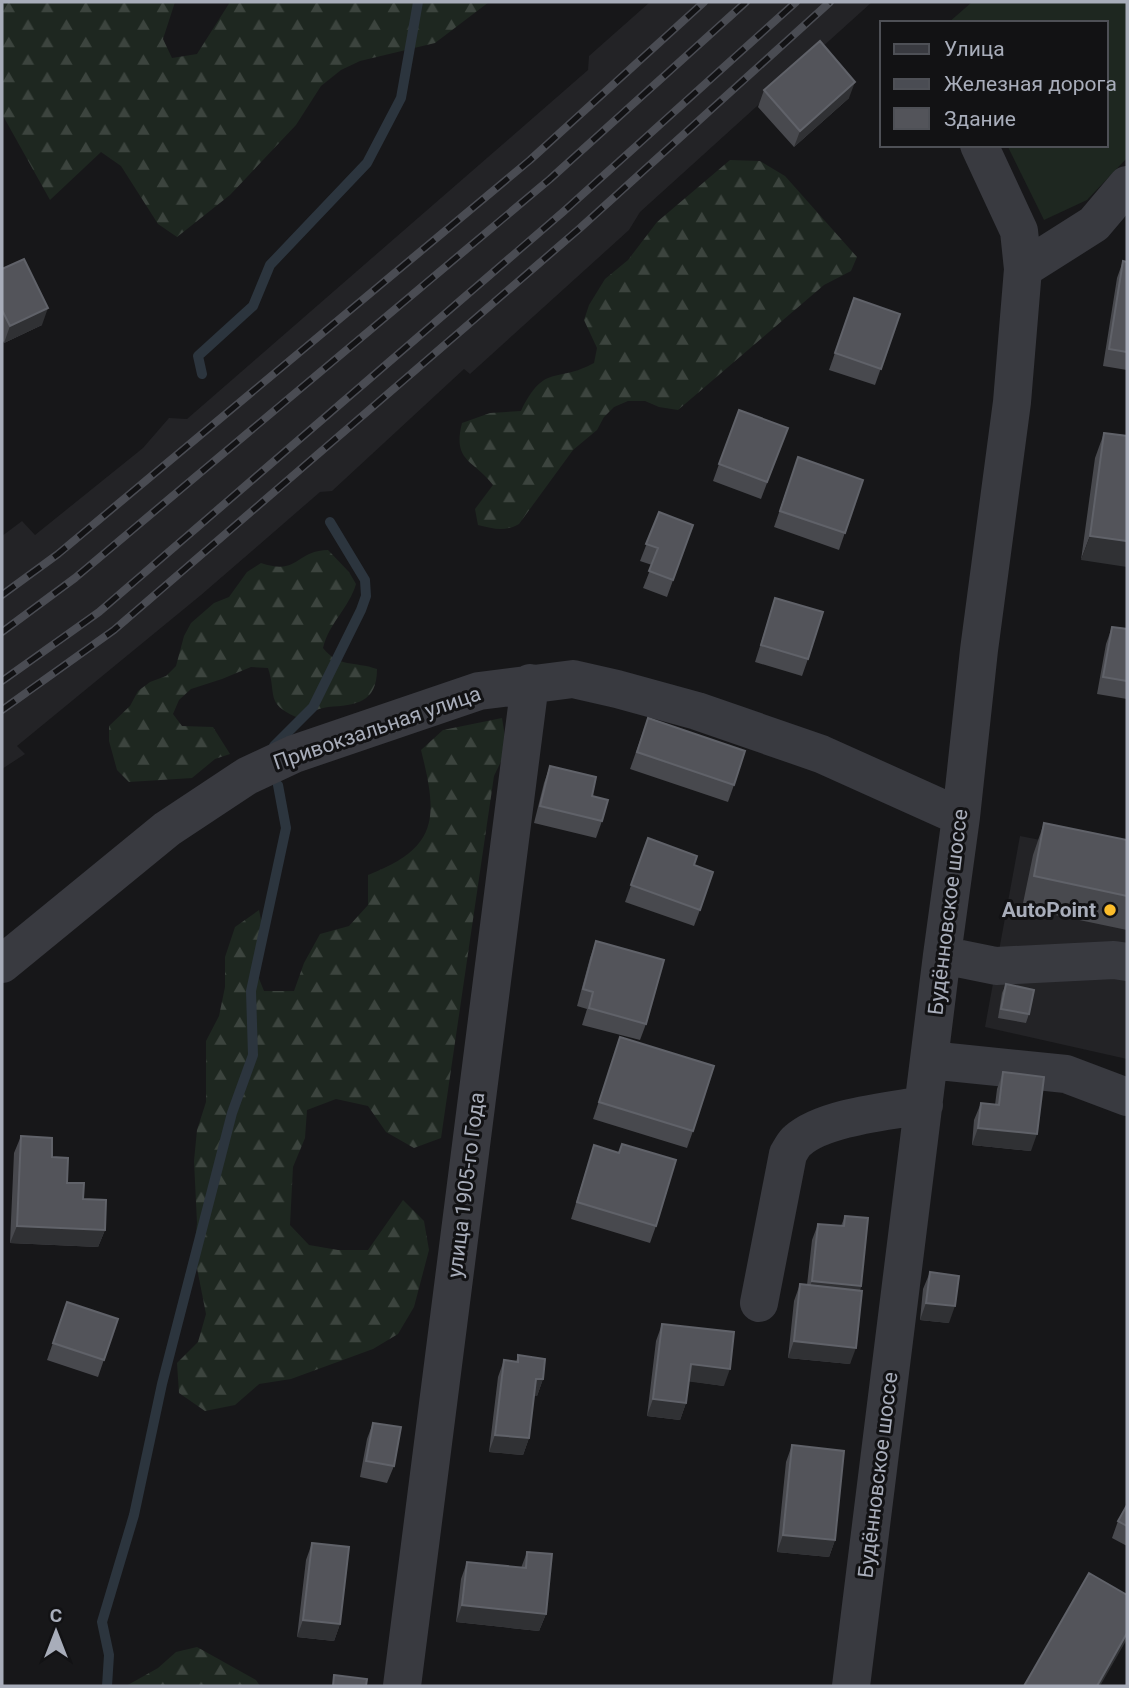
<svg xmlns="http://www.w3.org/2000/svg" width="1129" height="1688" font-family="Roboto,sans-serif">
	<style>
		.built { fill: #232326 }
		.forest { fill: url(#forest-firs) }
		.garden { fill: #1e2720 }
		.lines { fill: none; stroke-linecap: round; stroke-linejoin: round }
		.stream { stroke: #2c353e; stroke-width: 10 }
		.minor { stroke: #393a40; stroke-width: 38 }
		.rail-casing { stroke: #4a4c53; stroke-width: 8 }
		.rail { stroke: #121214; stroke-width: 5; stroke-dasharray: 16; stroke-linecap: butt }
		.wall { fill: #48494e }
		.shaded-wall { fill: #303134 }
		.building { fill: #53545a; stroke: #606269; stroke-width: 2 }
		.poi-dot { fill: #fcbd2b; stroke: #121214; stroke-width: 2.5 }
		.labels { text-anchor: middle; stroke-width: 6; stroke-linejoin: round; paint-order: stroke }
		.street-label { font-size: 21px; fill: #a8adba; stroke: #121214 }
		.poi-label { font-size: 21px; font-weight: bold; fill: #a8adba; stroke: #121214; text-anchor: end }
	</style>
	<defs>
		<pattern id="forest-firs" width="22" height="20" patternUnits="userSpaceOnUse" patternTransform="scale(1.75)"><rect width="22" height="20" fill="#1e2720"/><path d="M5 1l3.5 6h-7zM16 11l3.5 6h-7z" fill="#3c443e"/></pattern>
	</defs>
	<rect width="100%" height="100%" fill="#171719"/>
	<path class="built" d="M650,2H872L640,212L629,230L470,374L464,369L332,491L320,492L201,595L17,746L25,754L2,769V536L22,521L35,535L143,448L169,418L187,419L588,70L589,56Z
		M1020,836L1127,857V1059L985,1027Z"/>
	<path class="forest" d="M2,2H175L163,39L172,58L197,54L230,2H489L435,43L360,61L341,70L321,86L296,125L230,195L177,237L158,224L121,166L101,152L50,200L2,114Z
		M730,160L760,161L785,176L857,257L851,271L824,285L678,410L659,407L645,401H628L614,407L604,417L597,430L573,450L519,524C505,532 494,529 478,525L475,509L493,485C474,460 452,462 462,423L490,413L521,411C545,362 556,384 594,363L597,348L584,320L589,305L605,279L628,260L657,222Z
		M328,550L349,572L356,584C349,608 329,623 323,648C339,668 354,661 377,669C377,703 356,705 328,707C318,708 306,715 296,717C265,703 277,695 268,668L251,667L222,679L191,689L179,700L173,714L182,726L213,727L230,754L215,759L192,778L129,782L117,770L109,741V726L130,706L138,691L150,682L166,676L176,666L184,636L191,623L214,603L229,597L247,572L261,563C299,576 294,551 328,550Z
		M502,718L507,749L494,776L441,1138L414,1148L386,1132L368,1106L336,1099L307,1110L305,1138L293,1167L290,1225L309,1245L338,1250H368L403,1200L424,1221L429,1250L414,1307L398,1334L373,1349L291,1379L259,1384L235,1405L205,1411L179,1393L177,1363L198,1342L206,1314L194,1253L197,1223L194,1161L197,1130L206,1102V1041L219,1016L225,987V957L235,927L259,910L265,939L254,966L264,991H294L304,963L320,934L349,926L368,905V875C439,847 438,818 421,750L443,730Z
		M197,1647L256,1680L260,1686H126L158,1668L176,1652Z"/>
	<path class="garden" d="M972,2H1127V158L1087,200L1044,220L1007,145H1106V23H948Z"/>
	<g class="lines">
		<path class="stream" d="M202,374L198,356L253,306L270,265L367,163L401,98L418,2
			M274,746L313,707L361,610L366,596L365,580L330,522
			M107,1686L109,1655L102,1622L134,1515L162,1384L232,1113L253,1055L251,991L286,828L278,785"/>
		<path class="minor" d="M1023,269L1094,224L1127,185
			M942,955L996,966L1114,960L1127,962
			M2,964L167,829L247,776L294,754L479,691L573,679L617,689L697,711L821,754L961,817
			M929,1060L1066,1074L1127,1097
			M759,1303L788,1154C791,1150 793,1144 797,1141C823,1117 890,1111 924,1105
			M402,1686L530,683
			M851,1686L942,955L961,817L979,650L1012,402L1023,269L1019,231L979,145"/>
		<defs>
			<path id="rail" d="M2,595L58,554L530,160L704,2
				M2,632L75,578L550,179L746,2
				M2,681L99,612L563,212L796,2
				M2,710L114,630L579,229L830,2"/>
		</defs>
		<use href="#rail" class="rail-casing"/>
		<use href="#rail" class="rail"/>
	</g>
	<path class="wall" d="M764,90L849,98L794,147L758,107Z
		M1123,261L1127,262V370L1103,366L1117,278Z
		M2,269L42,325L4,343L2,339Z
		M854,298L900,314L875,385L829,370Z
		M788,428L761,499L713,481L719,464Z
		M1104,433L1127,436L1081,560L1095,458Z
		M798,457L863,480L839,550L774,527Z
		M659,512L693,525L667,597L643,588L652,565L640,561Z
		M775,598L808,659L802,676L755,662Z
		M1112,627L1127,629V699L1097,694L1106,644Z
		M648,718L734,785L728,802L630,769Z
		M550,766L602,821L596,838L534,823L544,783Z
		M1044,823L1127,840V930L1022,908L1033,855Z
		M648,838L700,910L694,926L625,902Z
		M596,941L646,1024L640,1040L582,1025L587,1009L577,1006L590,958Z
		M1006,984L1029,1014L1026,1023L998,1018L1002,993Z
		M620,1037L693,1131L687,1148L593,1119Z
		M1003,1072L1031,1151L972,1145L974,1120L981,1103L995,1105L997,1089Z
		M21,1136L52,1157L67,1183L83,1199L105,1230L98,1247L10,1243L14,1153Z
		M622,1144L656,1226L650,1243L571,1219L594,1145L619,1153Z
		M845,1216L861,1286L860,1290L850,1364L788,1358L794,1301L800,1284L807,1285L812,1240L818,1224L841,1226Z
		M930,1272L949,1323L920,1320L923,1289Z
		M67,1302L118,1319L98,1377L47,1360Z
		M662,1324L724,1386L689,1381L686,1403L680,1420L647,1416L656,1341Z
		M518,1355L543,1379L537,1396H534L529,1438L523,1455L489,1452L498,1377L504,1360L516,1362Z
		M373,1423L394,1466L387,1483L360,1477L367,1439Z
		M792,1445L835,1540L829,1557L777,1552L786,1462Z
		M1127,1505V1546L1112,1538L1118,1521Z
		M312,1543L340,1624L334,1641L297,1637L306,1560Z
		M527,1552L546,1614L539,1631L456,1622L461,1579L467,1562L521,1568Z"/>
	<path class="shaded-wall" d="M855,82L849,98L794,147L800,131Z
		M48,308L42,325L4,343L10,326Z
		M1090,536L1127,541V567L1081,560Z
		M978,1128L1037,1134L1031,1151L972,1145Z
		M17,1226L105,1230L98,1247L10,1243Z
		M812,1281L861,1286L855,1303L806,1297Z
		M926,1303L955,1306L949,1323L920,1320Z
		M794,1341L856,1348L850,1364L788,1358Z
		M691,1364L730,1369L724,1386L685,1381Z
		M536,1379H543L537,1396H530Z
		M653,1399L686,1403L680,1420L647,1416Z
		M495,1435L529,1438L523,1455L489,1452Z
		M783,1535L835,1540L829,1557L777,1552Z
		M462,1605L546,1614L539,1631L456,1622Z
		M303,1620L340,1624L334,1641L297,1637Z
		M1127,1633V1639L1100,1686H1097Z"/>
	<path class="building" d="M820,41L855,82L800,131L764,90Z
		M24,259L48,308L10,326L2,310V269Z
		M1123,261L1127,262V352L1109,349Z
		M854,298L900,314L881,369L835,353Z
		M739,410L788,428L767,482L719,464Z
		M1104,433L1127,436V541L1090,536Z
		M798,457L863,480L845,533L780,511Z
		M659,512L693,525L673,580L649,571L658,548L646,544Z
		M775,598L823,612L808,659L761,645Z
		M1112,627L1127,629V681L1103,677Z
		M648,718L745,751L734,785L637,752Z
		M550,766L596,777L592,796L608,800L602,821L540,806Z
		M1044,823L1127,840V896L1034,876Z
		M648,838L697,856L694,865L713,872L700,910L631,885Z
		M596,941L664,960L646,1024L589,1008L593,992L583,989Z
		M1006,984L1034,990L1029,1014L1001,1009Z
		M620,1037L714,1066L693,1131L599,1102Z
		M1003,1072L1044,1077L1037,1134L978,1128L981,1103L999,1105Z
		M21,1136L52,1138V1157L68,1158L67,1183H84L83,1199L106,1200L105,1230L17,1226Z
		M622,1144L676,1160L656,1226L577,1202L594,1145L619,1153Z
		M845,1216L868,1218L861,1286L812,1281L818,1224L844,1226Z
		M930,1272L959,1276L955,1306L926,1303Z
		M800,1284L862,1291L856,1348L794,1341Z
		M67,1302L118,1319L104,1360L53,1343Z
		M662,1324L734,1332L730,1369L691,1364L686,1403L653,1399Z
		M518,1355L545,1359L543,1379H536L529,1438L495,1435L504,1360L518,1362Z
		M373,1423L401,1427L394,1466L366,1461Z
		M792,1445L844,1451L835,1540L783,1535Z
		M1127,1505V1526L1118,1521Z
		M312,1543L349,1547L340,1624L303,1620Z
		M527,1552L552,1554L546,1614L462,1605L467,1562L526,1568Z
		M1089,1573L1127,1595V1633L1097,1686H1024Z
		M334,1675L367,1679L366,1686H333Z"/>
	<circle class="poi-dot" cx="1110" cy="910" r="7"/>
	<g class="labels">
		<g class="street-label">
			<text transform="translate(377 728) rotate(-19)" y="7">Привокзальная улица</text>
			<text transform="translate(948 912) rotate(-83)" y="7">Будённовское шоссе</text>
			<text transform="translate(466 1185) rotate(-83)" y="7">улица 1905-го Года</text>
			<text transform="translate(878 1475) rotate(-83)" y="7">Будённовское шоссе</text>
		</g>
		<g class="poi-label">
			<text x="1096" y="917">AutoPoint</text>
		</g>
	</g>
	<rect width="1129" height="1688" fill="none" stroke="#a8adba" stroke-width="7"/>
	<rect x="880" y="21" width="228" height="126" fill="#121214" stroke="#4e5056" stroke-width="2"/>
	<rect x="894" y="44" width="35" height="10" fill="#393a40" stroke="#4e5056" stroke-width="2"/>
	<text x="944" y="56" font-size="21" fill="#a8adba">Улица</text>
	<rect x="894" y="79" width="35" height="10" fill="#4a4c53" stroke="#4e5056" stroke-width="2"/>
	<text x="944" y="91" font-size="21" fill="#a8adba">Железная дорога</text>
	<rect x="894" y="108" width="35" height="21" fill="#53545a" stroke="#4e5056" stroke-width="2"/>
	<text x="944" y="126" font-size="21" fill="#a8adba">Здание</text>
	<g transform="translate(56 1632)" stroke="#121214" stroke-width="5" paint-order="stroke">
	<path d="M0-5L12 26L0 18L-12 26Z" fill="#a8adba"/>
	<text y="-10" font-size="19" font-weight="bold" text-anchor="middle" fill="#a8adba">С</text>
	</g>
</svg>
